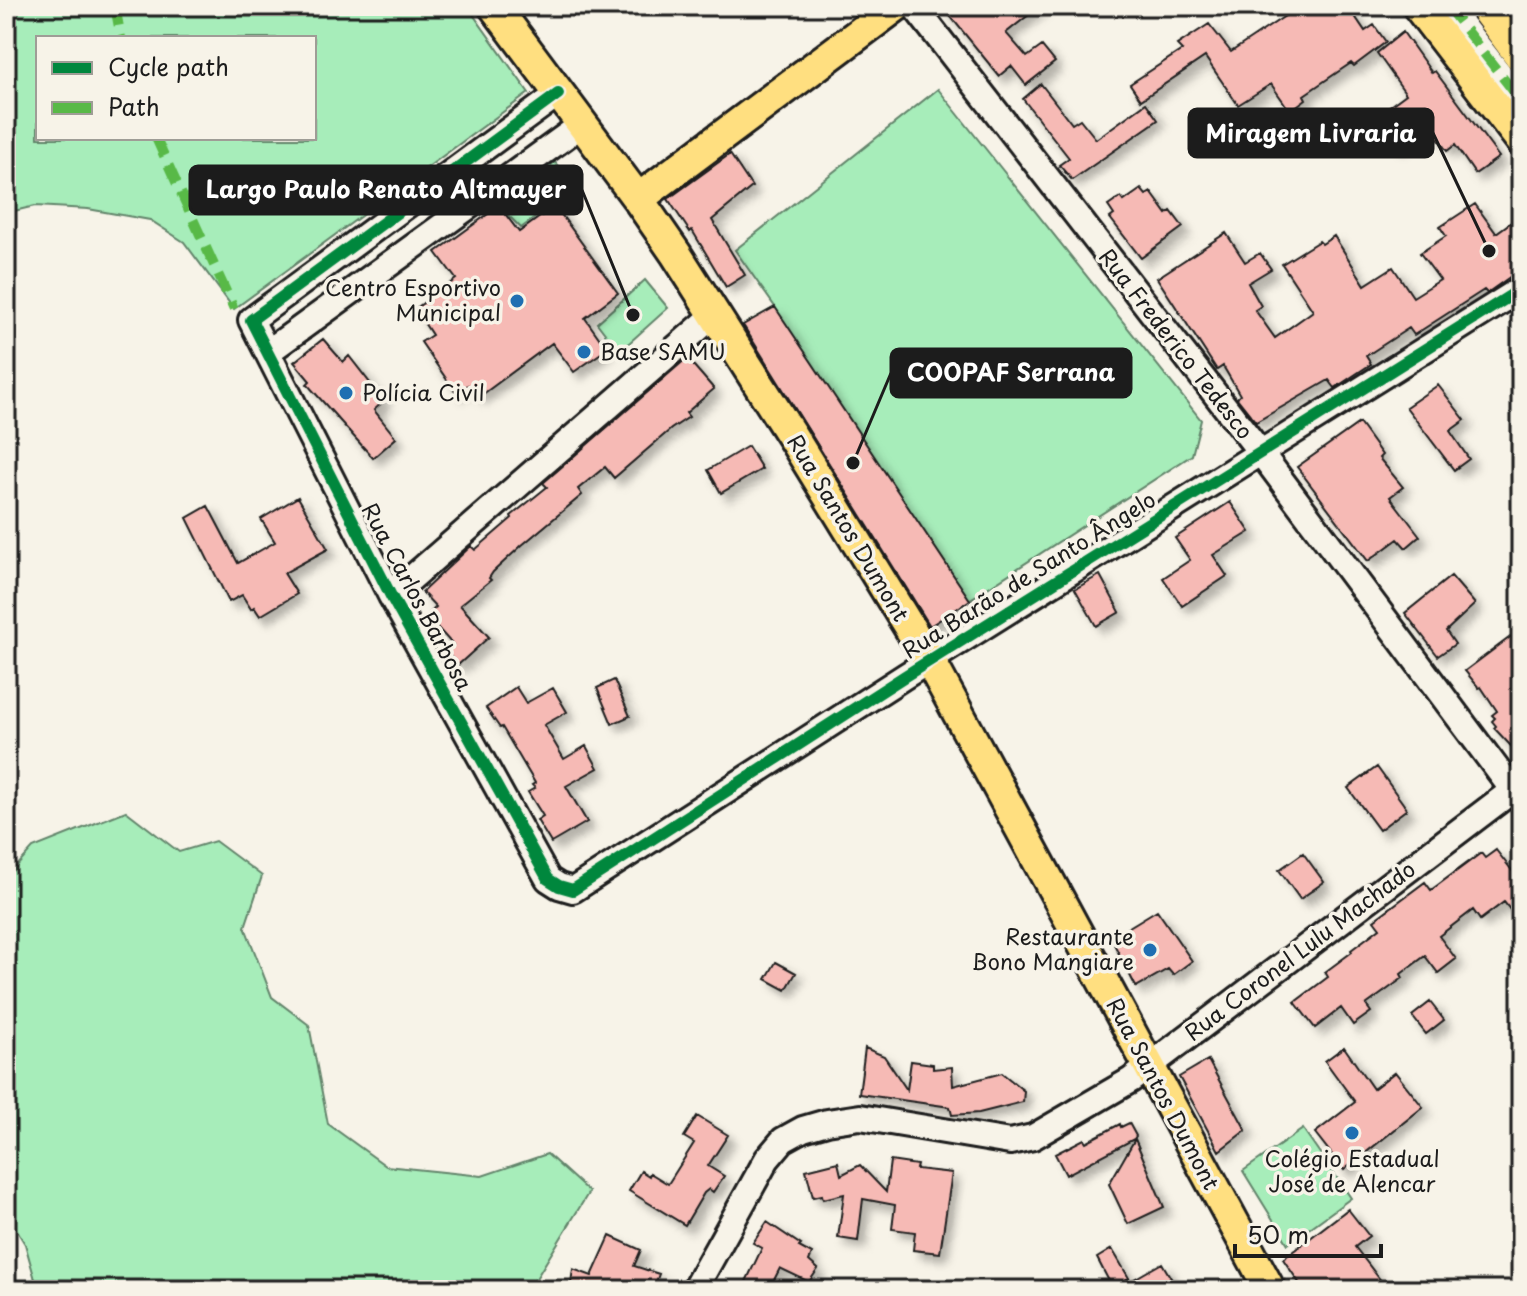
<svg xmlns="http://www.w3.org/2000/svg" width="1527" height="1296" font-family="'Playpen Sans',sans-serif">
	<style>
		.green { fill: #a7edba; stroke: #62846b; stroke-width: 2; fill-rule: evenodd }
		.building { fill: #f6bab5; stroke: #1c1c1c; stroke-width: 2; filter: url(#shadow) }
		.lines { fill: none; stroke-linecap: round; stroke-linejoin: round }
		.minor-casing { stroke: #1c1c1c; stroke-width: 30 }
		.major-casing { stroke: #1c1c1c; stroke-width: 36 }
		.minor { stroke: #f7f3e8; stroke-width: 24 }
		.major { stroke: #ffdf80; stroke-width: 30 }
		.quiet { stroke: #58b947; stroke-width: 10; stroke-dasharray: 20 10; stroke-linecap: butt }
		.cycleway-casing { stroke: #f7f3e8; stroke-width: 17 }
		.cycleway { stroke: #00873e; stroke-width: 12 }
		.poi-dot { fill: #1f6fb2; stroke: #f7f3e8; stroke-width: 3 }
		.labels { text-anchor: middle; stroke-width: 7; stroke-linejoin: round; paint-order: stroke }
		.poi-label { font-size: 22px; fill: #1c1c1c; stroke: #f7f3e8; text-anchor: end }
		.street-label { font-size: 22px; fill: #1c1c1c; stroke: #f7f3e8 }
		.leader { fill: none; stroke: #1c1c1c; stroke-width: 3 }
		.callout-dot { fill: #1c1c1c; stroke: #f7f3e8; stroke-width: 3 }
		.callout { fill: #1c1c1c; stroke: #1c1c1c; stroke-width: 3 }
		.callout-label { font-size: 24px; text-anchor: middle; font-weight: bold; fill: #fff }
	</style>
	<defs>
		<filter id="shadow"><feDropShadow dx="7" dy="7" stdDeviation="4" flood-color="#0004"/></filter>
	</defs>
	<rect width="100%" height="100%" fill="#f7f3e8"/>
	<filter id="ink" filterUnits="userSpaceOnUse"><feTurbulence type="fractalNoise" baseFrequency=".0125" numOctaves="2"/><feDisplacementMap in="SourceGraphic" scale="16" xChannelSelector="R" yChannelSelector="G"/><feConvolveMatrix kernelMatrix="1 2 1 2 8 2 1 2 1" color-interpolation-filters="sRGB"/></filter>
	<g filter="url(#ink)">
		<path class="green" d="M6,6H467L529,93L234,309L184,242L150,220L88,209L35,206L6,213ZM38,38H314V138H38Z
			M938,89L1201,420L1192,455L929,626L743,325L775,307L735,250Z
			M555,162L574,189L521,228L499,206Z
			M645,280L668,308L619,352L597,323Z
			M126,811L179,852L215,841L262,876L245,927L272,997L309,1025L328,1124L386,1166L482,1176L547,1154L589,1192L529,1290H38L25,1244L6,1213V878L33,848Z
			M1303,1129L1351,1198L1288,1244L1243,1171Z"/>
		<path class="building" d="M942,6H1040L1006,33L1027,57L1042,46L1055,62L1026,85L1011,66L999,76Z
			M1300,6H1348L1365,31L1374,25L1386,42L1354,66L1351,63L1304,95L1306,99L1290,111L1271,84L1238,105L1205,57L1141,100L1130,84L1182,50L1177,45L1209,24L1231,52Z
			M1403,32L1432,73L1435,71L1499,157L1475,174L1455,145L1447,151L1426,122L1396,146L1384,130L1393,124L1383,111L1406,94L1377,53Z
			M1041,84L1072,124L1080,119L1096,139L1146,103L1158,120L1072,180L1059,165L1069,158L1023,99Z
			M730,154L752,187L712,220L745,275L726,287L692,230L690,232L668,199Z
			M1141,189L1146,195L1151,192L1167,214L1171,211L1183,227L1141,258L1110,218L1114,215L1108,206L1121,197L1124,201Z
			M1475,204L1496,233L1521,215V269L1487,293L1484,290L1414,335L1409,328L1366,356L1371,364L1335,388L1329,380L1256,422L1237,398L1240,395L1223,366L1217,370L1157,278L1226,233L1245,262L1260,253L1271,269L1248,283L1261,306L1255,310L1275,338L1313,311L1282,264L1319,241L1322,244L1334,236L1365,285L1393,267L1413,297L1440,280L1420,253L1446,236L1440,227Z
			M499,206L519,232L555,206L618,293L585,318L607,349L574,372L552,343L479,397L468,385L456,393L421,342L432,335L415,309L456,279L436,252Z
			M775,307L970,600L930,626L743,325Z
			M323,339L343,362L349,356L384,401L374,410L396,438L373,458L307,384L310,381L294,362Z
			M687,358L714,389L686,413L689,417L671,429L614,478L605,467L578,489L582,495L521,546L493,572L489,578L491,580L460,605L489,637L458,665L446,652L453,645L427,616L436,607L422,592L471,546L475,550L512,518L511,516L547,487L543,483Z
			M1438,385L1465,420L1450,431L1469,459L1454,470L1406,407Z
			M1359,423L1382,455L1379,458L1403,487L1390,497L1420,536L1406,548L1398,539L1368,561L1297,467Z
			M748,446L762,469L721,493L708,470Z
			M298,497L328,549L284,573L297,594L260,616L254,607L251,609L242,595L229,602L187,518L208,506L238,563L275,542L261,519Z
			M1230,502L1250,532L1213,555L1227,576L1182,606L1163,578L1190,560L1175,538Z
			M1100,575L1120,612L1096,626L1075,589Z
			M1451,576L1475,604L1446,631L1455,644L1438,656L1405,613Z
			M1521,629V737L1511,746L1494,728L1496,726L1492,721L1495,718L1492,715L1497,711L1481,687L1479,688L1465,671Z
			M614,680L630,716L612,724L597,688Z
			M516,687L526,703L553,688L567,712L544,725L564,759L586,746L598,768L566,786L587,822L551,843L537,820L543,816L528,792L535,788L532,785L535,783L502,727L500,728L486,708Z
			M1377,767L1407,809L1379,830L1348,788Z
			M1496,850L1521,882V924L1504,902L1480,920L1473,910L1439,936L1456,959L1438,973L1425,956L1401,974L1403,978L1366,1005L1371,1012L1353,1025L1341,1008L1315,1028L1295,1002L1328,977L1325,972L1352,952L1351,950L1380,928L1374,920L1425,882L1431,890L1481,853L1485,858Z
			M1303,853L1324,882L1300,899L1279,870Z
			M1157,910L1192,961L1173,975L1168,969L1136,987L1111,938Z
			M776,962L796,973L786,990L766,979Z
			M1430,1002L1444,1020L1426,1034L1412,1016Z
			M1344,1047L1373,1089L1395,1072L1423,1107L1344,1170L1315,1133L1355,1102L1325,1061Z
			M865,1048L884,1056L907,1090L911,1061L933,1064V1069L952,1067L953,1086L1002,1073L1024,1091L1023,1102L979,1113L952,1115L950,1107L859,1094Z
			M1208,1060L1246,1130L1219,1151L1179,1077Z
			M697,1116L728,1135L708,1166L724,1176L713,1192L709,1189L704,1193L685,1225L629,1191L641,1171L649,1176L650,1173L668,1184L694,1143L684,1137Z
			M1129,1123L1136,1136L1134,1139L1066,1175L1055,1154L1084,1139L1086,1142L1120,1124L1121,1127Z
			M1135,1139L1164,1207L1128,1224L1109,1184Z
			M890,1161L917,1165L916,1169L952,1173L940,1253L913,1250L915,1232L892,1229L895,1205L863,1199L858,1241L838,1238L844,1194L823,1199L822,1195L813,1197L806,1170L838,1162L841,1175L860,1165L886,1192Z
			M1348,1209L1369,1236L1355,1247L1388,1290H1304L1283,1259Z
			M767,1222L801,1245L799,1247L812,1254L809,1261L818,1269L809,1282L780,1268L769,1290H742L762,1248L753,1243Z
			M610,1236L641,1250L634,1266L659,1274L653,1290H570L573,1269L592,1276Z
			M1112,1249L1129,1278L1112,1287L1097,1258Z
			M1162,1263L1178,1290H1115Z"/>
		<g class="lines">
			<defs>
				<path id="minor" d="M914,6L1261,453L1521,801
					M1447,6L1521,101
					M558,94L251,320L391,596L548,879L559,886L573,890L905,676L1521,289
					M268,352L581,125
					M391,596L715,314
					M694,1290L767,1159L783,1140L803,1129L827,1122L860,1117L1010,1142L1033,1137L1131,1080L1521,784"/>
				<path id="major" d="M494,6L638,199L676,254L793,438L930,661L1270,1290
					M1418,6L1521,140
					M1483,6L1521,57
					M638,199L896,6"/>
			</defs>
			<use href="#minor" class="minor-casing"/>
			<use href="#major" class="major-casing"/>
			<use href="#minor" class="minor"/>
			<use href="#major" class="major"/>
			<path class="quiet" d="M115,6L121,38
				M1447,6L1521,101
				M156,138L234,309"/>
			<defs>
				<path id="cycleway" d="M558,94L251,320L391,596L548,879L559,886L573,890L905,676L1521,289"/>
			</defs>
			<use href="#cycleway" class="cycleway-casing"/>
			<use href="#cycleway" class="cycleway"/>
		</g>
	</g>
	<g class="poi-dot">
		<circle cx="517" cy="301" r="8"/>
		<circle cx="584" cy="352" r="8"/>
		<circle cx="346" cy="393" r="8"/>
		<circle cx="1150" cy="950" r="8"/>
		<circle cx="1352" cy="1133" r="8"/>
	</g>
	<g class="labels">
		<g class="poi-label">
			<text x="501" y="296">Centro Esportivo<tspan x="501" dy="25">Municipal</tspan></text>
			<text x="600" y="360" text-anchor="start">Base SAMU</text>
			<text x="362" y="401" text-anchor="start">Polícia Civil</text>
			<text x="1134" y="945">Restaurante<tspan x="1134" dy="25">Bono Mangiare</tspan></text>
			<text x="1352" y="1167" text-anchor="middle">Colégio Estadual<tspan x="1352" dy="25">José de Alencar</tspan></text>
		</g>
		<g class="street-label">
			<text transform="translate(1176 344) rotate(52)" y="8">Rua Frederico Tedesco</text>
			<text transform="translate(848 528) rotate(59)" y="8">Rua Santos Dumont</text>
			<text transform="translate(1029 575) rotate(-32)" y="8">Rua Barão de Santo Ângelo</text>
			<text transform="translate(417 597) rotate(62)" y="8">Rua Carlos Barbosa</text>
			<text transform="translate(1300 951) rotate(-37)" y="8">Rua Coronel Lulu Machado</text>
			<text transform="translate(1163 1094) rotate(62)" y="8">Rua Santos Dumont</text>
		</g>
	</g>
	<path class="leader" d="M1489 251L1433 133M633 315L582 190M853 463L891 373"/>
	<g class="callout-dot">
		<circle cx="1489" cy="251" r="8"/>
		<circle cx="633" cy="315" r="8"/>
		<circle cx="853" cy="463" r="8"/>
	</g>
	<g class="callout">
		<rect x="1189" y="109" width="244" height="48" rx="8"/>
		<rect x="190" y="166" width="392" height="48" rx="8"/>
		<rect x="891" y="349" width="240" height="48" rx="8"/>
	</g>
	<g class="callout-label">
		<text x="1311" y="142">Miragem Livraria</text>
		<text x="386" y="198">Largo Paulo Renato Altmayer</text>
		<text x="1011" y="381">COOPAF Serrana</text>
	</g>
	<rect width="1527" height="1296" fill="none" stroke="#f7f3e8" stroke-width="32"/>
	<rect x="16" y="16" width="1495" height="1264" fill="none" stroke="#1c1c1c" stroke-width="3" filter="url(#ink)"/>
	<rect x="36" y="36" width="280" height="104" fill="#f7f3e8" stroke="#9f9d96" stroke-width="2"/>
	<rect x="52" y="62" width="40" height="12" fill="#00873e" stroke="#9f9d96" stroke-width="2"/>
	<text x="108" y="76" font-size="24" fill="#1c1c1c">Cycle path</text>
	<rect x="52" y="102" width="40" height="12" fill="#58b947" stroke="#9f9d96" stroke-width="2"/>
	<text x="108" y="116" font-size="24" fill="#1c1c1c">Path</text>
	<path d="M1235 1244v12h146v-12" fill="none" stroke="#1c1c1c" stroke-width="4"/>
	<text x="1247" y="1244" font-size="24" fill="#1c1c1c" stroke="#f7f3e8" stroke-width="6" paint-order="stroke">50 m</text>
</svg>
